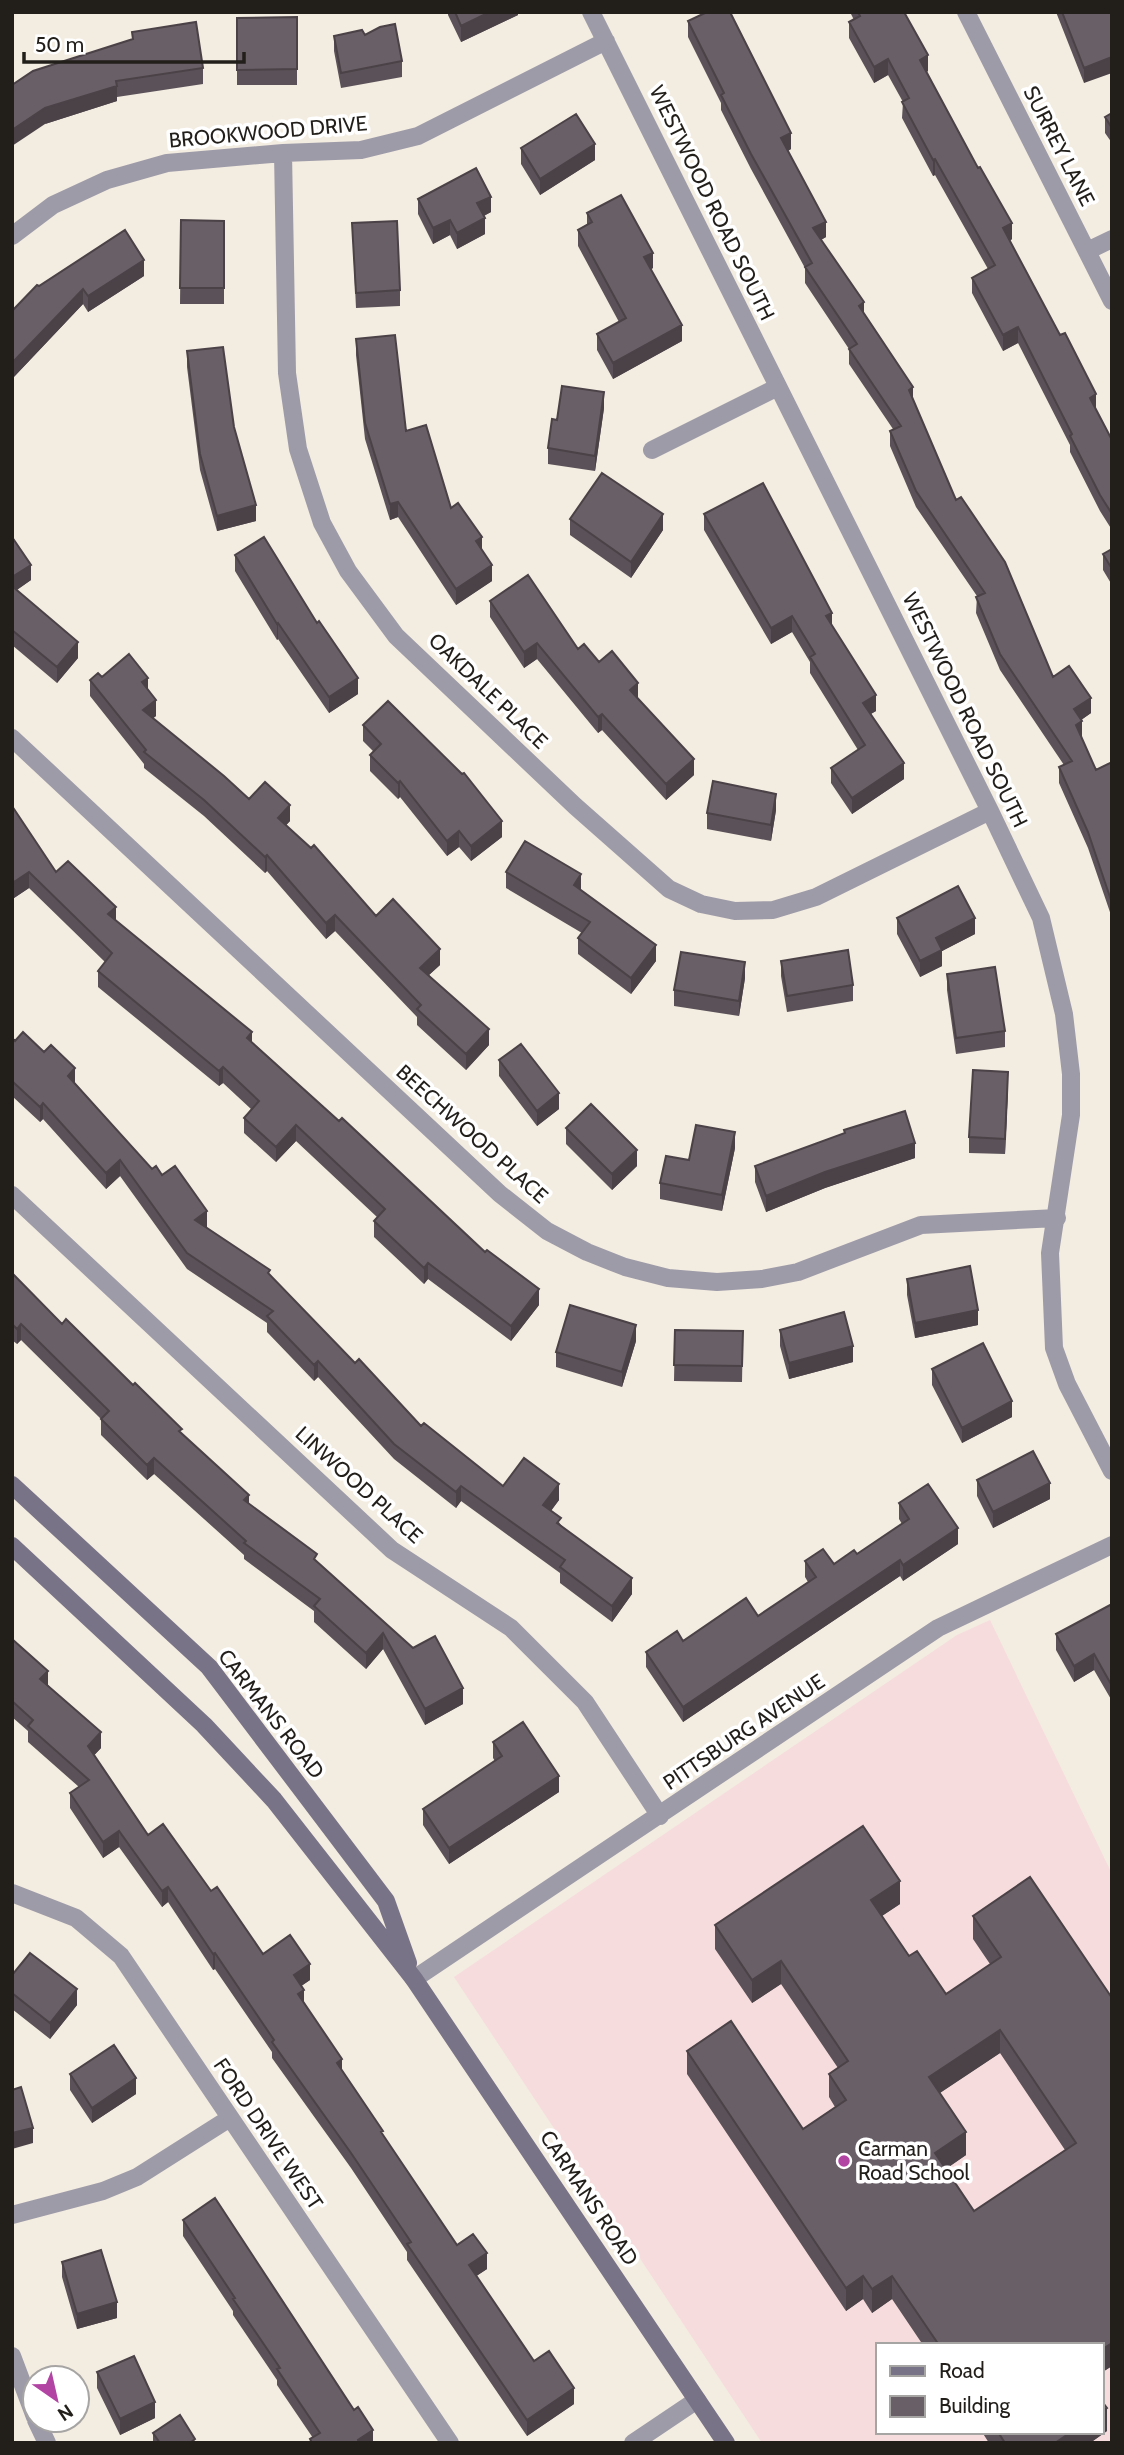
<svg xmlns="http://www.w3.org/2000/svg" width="1124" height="2455" font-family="Cabin,sans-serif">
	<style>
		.education { fill: #f7dcdd; fill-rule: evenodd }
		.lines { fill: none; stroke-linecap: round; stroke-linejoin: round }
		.street { stroke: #9e9ba8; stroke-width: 18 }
		.secondary { stroke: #797387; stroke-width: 18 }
		.wall { fill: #5a5258; fill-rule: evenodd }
		.shaded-wall { fill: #4a4247 }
		.building { fill: #695f66; stroke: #4a4247; stroke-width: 2; fill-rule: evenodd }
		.poi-dot { fill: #b245a4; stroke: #fff; stroke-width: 2.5 }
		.labels { text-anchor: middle; stroke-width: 7; stroke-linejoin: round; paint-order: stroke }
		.street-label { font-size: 21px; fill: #221f1b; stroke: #fff }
		.poi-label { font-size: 21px; fill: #221f1b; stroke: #fff; text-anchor: start }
	</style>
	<rect width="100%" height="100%" fill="#f3ece1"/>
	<path class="education" d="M990,1620L1112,1874V2443H762L454,1977L957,1635ZM877,2345H1101V2432H877Z"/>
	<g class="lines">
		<path class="street" d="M591,12L990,811L1041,918L1064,1014L1071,1074V1115L1050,1253L1054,1348L1067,1384L1112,1471
			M966,12L1112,301
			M283,153L287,373L298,449L322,523L348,571L396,636L575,806L669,889L701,904L735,911L773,910L816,897L990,811
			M12,236L53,205L107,180L167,163L283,153L361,150L418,136L606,41
			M1087,251L1112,239
			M652,450L778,387
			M12,738L500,1194L547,1231L587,1252L625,1267L668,1278L717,1282L762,1279L798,1272L921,1225L1057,1218
			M12,1195L392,1550L511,1628L585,1702L660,1816
			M12,1893L76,1918L121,1956L450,2443
			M414,1979L938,1628L1112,1545
			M12,2215L103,2191L137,2177L230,2118
			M12,2356L35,2417
			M36,2420L47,2443
			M633,2443L697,2400"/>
		<path class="secondary" d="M12,1485L209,1667L386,1901L408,1963
			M12,1546L204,1725L274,1800L414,1979L726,2443"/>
	</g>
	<path class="wall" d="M448,12H518V15L461,42L448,15Z
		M850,12H904L928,71L926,72L1012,239L1010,241L1112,440V530L1100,511L1070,452V445L1018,343L1003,351L972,293V278L988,269L935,175L933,176L902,118L903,102L888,75L874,83L849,38V22L854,20Z
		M1056,12H1110L1084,83Z
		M297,17V85H237V18Z
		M688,21L791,149L788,151L826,237L821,240L913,400L956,500L1053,677L1091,713L1081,720L1082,737H1081L1096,770L1112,762V918L1088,848L1059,783V767L1064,765L1000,670L976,613L977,596L916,507L890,446V431L893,429L849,364V349L805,283V268L751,169L721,110V103L688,37Z
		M132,32L203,68V84L117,97V101L45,124L132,39Z
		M365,35L402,61V77L341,88L334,51V36Z
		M1112,113V143L1105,133V117Z
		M521,148L595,160L540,195L521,164Z
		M418,199L491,212L484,216L485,234L457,249L450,235L433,244L418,214Z
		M587,213L653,268L651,269L682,341L613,379L597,350V334L619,322L578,246V230L587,224Z
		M181,220L224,221V304H180Z
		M352,223L400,290V306L356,308Z
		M144,276L88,312L83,304L12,379V311L39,286Z
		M356,339L406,431L451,508L492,581L456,605L398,517L390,520L365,439L356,355Z
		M187,351L234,427L256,521L217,531L200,470L187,367Z
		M604,408L595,471L548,464V448L557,420Z
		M704,514L832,625L876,711L871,714L904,779L852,814L831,783V768L858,750L810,673V662L792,632L771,644L704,530Z
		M570,519L663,530L631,578L570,535Z
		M12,537L31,580L17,590L78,658L57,683L12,645Z
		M1112,549V585L1103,570V554Z
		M235,555L358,694L329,713L278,639L277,640L235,571Z
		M490,601L578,649L599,662L638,698L694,775L666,800L602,730L598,733L537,659L524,668L490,617Z
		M90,680L148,690L156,716L153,718L249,799L290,821L286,825L376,916L440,965L429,975L489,1045L466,1070L417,1025V1017L335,931L326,939L267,871L265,873L204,816L144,768V764L90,696Z
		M363,725L502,837L471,861L459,847L447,856L400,797L398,799L370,771V755L374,752L363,741Z
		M12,806L56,872L116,920L252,1042L539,1305L511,1341L428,1279L424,1284L374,1237V1221L377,1217L296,1141L276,1162L244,1133V1118L251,1109L223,1083L219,1086L98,987V971L105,962L29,888L14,898L12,895Z
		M776,810L771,841L707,829V813Z
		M506,872L581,890L656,961L631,994L578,954V938L582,933L506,888Z
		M897,918L975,934L942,951V966L920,977L897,934Z
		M781,961L853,985V1001L787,1012L781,976Z
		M947,974L1005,1031V1047L956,1054L947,990Z
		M745,978L739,1016L674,1006V990Z
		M12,1038L75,1083L152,1169L162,1175L207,1227H206L270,1275L355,1363L421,1426L503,1486L559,1500L551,1511L561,1525L632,1594L612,1622L560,1583V1573L461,1501L456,1508L394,1459L318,1377L314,1381L267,1332V1323L187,1269L120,1176L106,1189L43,1119L40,1122L12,1096Z
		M499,1060L559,1109L537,1126L499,1076Z
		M1008,1088L1005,1154L969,1153V1137Z
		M566,1128L637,1166L612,1190L566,1144Z
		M844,1130L915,1158L825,1188L766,1212L755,1182V1166L844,1134Z
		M735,1148L722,1211L660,1199V1183L689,1160Z
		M12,1273L62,1324L182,1434L249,1504L317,1562L463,1704L425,1725L383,1649L366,1669L314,1622V1611L244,1559V1555L154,1474L147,1480L101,1435V1419L21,1340L17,1344L12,1340Z
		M907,1279L978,1325L915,1338L907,1295Z
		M675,1330L743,1331L742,1382L674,1381Z
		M780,1330L853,1362L789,1379L780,1346Z
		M636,1341L622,1387L556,1367V1352Z
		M932,1369L1012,1417L962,1443L932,1385Z
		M977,1480L1050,1499L993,1528L977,1496Z
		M899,1503L958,1544L903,1581L900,1576L683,1722L646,1667V1652L758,1616L808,1582L805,1577V1561L834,1564L857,1554L902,1524L899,1519Z
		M1112,1604V1701L1094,1670L1074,1682L1056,1650V1634Z
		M12,1639L48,1685L101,1748L94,1755L148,1835L211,1891L263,1954L310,1980L301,1986L304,2002L342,2070L383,2136L457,2245L487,2269L476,2276L534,2361L574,2404L527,2436L407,2260V2252L351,2168L272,2058V2052L215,1969L213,1970L168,1902L162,1907L119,1847L103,1858L70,1808V1793L79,1787L28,1742V1731L12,1717Z
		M493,1742L559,1792L449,1864L423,1825V1809L495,1761L493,1758Z
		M900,1904L882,1916L909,1956L946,1994L990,1964L973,1939V1916L1112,1998V2366L1101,2373V2345H923L892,2299L872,2313L863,2299L846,2311L687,2074V2051L803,2129L835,2107L829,2097V2074L838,2068L781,1984L752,2003L715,1949V1925ZM1000,2053L1065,2150L974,2211L946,2169L966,2155L940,2093Z
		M12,1975L77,2005L50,2039L12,2009Z
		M70,2074L136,2094L92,2123L70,2090Z
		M183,2220L373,2443H310V2439L313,2438L277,2385V2380L233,2315V2311L183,2236Z
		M62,2262L117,2318L77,2329L62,2277Z
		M97,2372L155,2418L120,2435L97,2388Z
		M1107,2431L1090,2443H989L982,2432H1101Z
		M153,2433L195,2443H153Z"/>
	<path class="shaded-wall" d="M490,12H518V15L461,42V26Z
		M928,55V71L920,76V60Z
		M1112,57V73L1084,83V68Z
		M888,59V75L874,83V67Z
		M117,86V101L45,124L12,146V130L45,108Z
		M791,133V149L781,154V138Z
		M595,144V160L540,195V179Z
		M935,159V175L933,176V160Z
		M491,197V212L477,219V203Z
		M485,218V234L457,249V233Z
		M450,220V235L433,244V228Z
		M826,222V237L813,244V228Z
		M1012,223V239L1003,244V228Z
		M653,253V268L644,273V257Z
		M144,260V276L88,312V296Z
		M83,289V304L12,379V363Z
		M864,302V318L859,306Z
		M682,325V341L613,379V363Z
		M1018,327V343L1003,351V335Z
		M913,387V403L909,390Z
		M604,392V408L595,471V456Z
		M1096,394V410L1090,398Z
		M398,502V517L390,520V504Z
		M256,505V521L217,531V516Z
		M663,514V530L631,578V562Z
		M482,537V553L476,541Z
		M31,565V580L12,593V577Z
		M492,565V581L456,605V589Z
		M832,613V629L826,616Z
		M792,616V632L771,644V628Z
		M278,623V639L277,640V624Z
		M78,642V658L57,683V667Z
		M537,643V659L524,668V652Z
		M148,678V694L142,682Z
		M358,678V694L329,713V697Z
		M638,683V699L630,690Z
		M876,695V711L863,718V703Z
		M1091,698V713L1074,725V709Z
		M156,700V716L143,726V710Z
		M602,714V730L598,733V717Z
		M1082,721V737L1076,741V725Z
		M694,759V775L666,800V784Z
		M904,763V779L852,814V798Z
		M400,781V797L398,799V783Z
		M776,794V810L771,841V825Z
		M290,805V821L278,834V818Z
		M502,821V837L471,861V846Z
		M459,831V847L447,856V841Z
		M267,855V871L265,873V857Z
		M29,872V888L14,898V882Z
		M581,874V890L574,885Z
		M116,907V923L108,914Z
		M335,915V931L326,939V923Z
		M975,918V934L942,951V966L920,977V961L936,938Z
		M656,945V961L631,994V978Z
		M440,949V965L420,983V968Z
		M745,962V978L739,1016V1001Z
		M489,1029V1045L466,1070V1054Z
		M252,1032V1048L247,1038Z
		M223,1067V1083L219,1086V1071Z
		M75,1068V1083L68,1092V1076Z
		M1008,1072V1088L1005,1154V1139Z
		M559,1093V1109L537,1126V1111Z
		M43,1103V1119L40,1122V1107Z
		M296,1125V1141L276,1162V1147Z
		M735,1132V1148L722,1211V1195Z
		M915,1143V1158L825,1188L766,1212V1196L825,1172Z
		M637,1150V1166L612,1190V1174Z
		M120,1160V1176L106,1189V1173Z
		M207,1211V1227L195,1235V1220Z
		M428,1263V1279L424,1284V1268Z
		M539,1289V1305L511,1341V1326Z
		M978,1310V1325L915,1338V1323Z
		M21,1324V1340L17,1344V1329Z
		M636,1325V1341L622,1387V1372Z
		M853,1346V1362L789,1379V1363Z
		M318,1361V1377L314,1381V1365Z
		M1012,1401V1417L962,1443V1428Z
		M154,1458V1474L147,1480V1465Z
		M1050,1483V1499L993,1528V1512Z
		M559,1484V1500L543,1521V1505Z
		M461,1486V1501L456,1508V1492Z
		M249,1495V1511L244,1500Z
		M958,1528V1544L903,1581V1565Z
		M900,1560V1576L683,1722V1707Z
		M632,1578V1594L612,1622V1606Z
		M383,1633V1649L366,1669V1653Z
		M1094,1654V1670L1074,1682V1666Z
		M48,1671V1687L40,1679Z
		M463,1688V1704L425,1725V1709Z
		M101,1732V1748L88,1762V1746Z
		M559,1776V1792L449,1864V1848Z
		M119,1831V1847L103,1858V1842Z
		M900,1881V1904L871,1923V1900Z
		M168,1887V1902L162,1907V1891Z
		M215,1953V1969L213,1970V1954Z
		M781,1961V1984L752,2003V1980Z
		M310,1964V1980L294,1991V1975Z
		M77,1989V2005L50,2039V2023Z
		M304,1990V2005L298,1994Z
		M1000,2030V2053L929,2100V2077Z
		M342,2059V2075L337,2063Z
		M136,2078V2094L92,2123V2108Z
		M33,2128V2143L12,2149V2133Z
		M966,2132V2155L935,2176V2153Z
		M487,2253V2269L469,2281V2265Z
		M863,2276V2299L846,2311V2288Z
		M892,2276V2299L872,2313V2289Z
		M117,2302V2318L77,2329V2314Z
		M1112,2343V2366L1101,2373V2350Z
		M574,2388V2404L527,2436V2420Z
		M155,2402V2418L120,2435V2419Z
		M1107,2408V2431L1090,2443H1055L1071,2432H1101V2412Z
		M373,2430V2443H358V2440Z"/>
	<path class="building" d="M455,12H490L461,26Z
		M707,12H730L791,133L781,138L826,222L813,228L864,302L859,306L913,387L909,390L956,500L961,497L1005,562L1053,677L1069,666L1091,698L1074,709L1082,721L1076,725L1096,770L1112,762V903L1088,832L1059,767L1072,761L1000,654L976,597L985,593L916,491L890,431L901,426L849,349L857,344L805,267L812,263L751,154L721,95L724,93L688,21Z
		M858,12H904L928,55L920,60L978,168L980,167L1012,223L1003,228L1060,335L1065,333L1096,394L1090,398L1112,440V514L1100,495L1070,436L1072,434L1018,327L1003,335L972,278L995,265L935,159L933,160L902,102L909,98L888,59L874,67L849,22L860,16Z
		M1062,12H1110L1112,15V57L1084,68Z
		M297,17V69L237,70V18Z
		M196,22L203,68L116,81L117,86L45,108L12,130V85L33,71L133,39L132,32Z
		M395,24L402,61L341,73L334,36L362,30L365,35L380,27Z
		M1112,113V128L1105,117Z
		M576,114L595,144L540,179L521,148Z
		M476,168L491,197L477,203L485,218L457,233L450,220L433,228L418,199Z
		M621,195L653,253L644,257L682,325L613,363L597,334L626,318L578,230L592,222L587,213Z
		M181,220L224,221V288H180Z
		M397,221L400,290L356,293L352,223Z
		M125,230L144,260L88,296L83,289L12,363V311L37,285L39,286Z
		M395,335L406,431L426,425L451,508L458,503L482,537L476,541L492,565L456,589L398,502L390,504L365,423L356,339Z
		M223,347L234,427L256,505L217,516L200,454L187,351Z
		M562,386L604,392L595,456L548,448L552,419L557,420Z
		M602,473L663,514L631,562L570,519Z
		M763,483L832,613L826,616L876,695L863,703L904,763L852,798L831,768L865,745L810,657L815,654L792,616L771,628L704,514Z
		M12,537L31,565L12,577Z
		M264,537L317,623L319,621L358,678L329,697L278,623L277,624L235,555Z
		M1112,549V569L1103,554Z
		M528,575L578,649L584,644L599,662L612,651L638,683L630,690L694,759L666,784L602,714L598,717L537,643L524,652L490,601Z
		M12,586L78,642L57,667L12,630Z
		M129,654L148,678L142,682L156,700L143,710L224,776L249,799L265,782L290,805L278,818L311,848L314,845L376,916L393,899L440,949L420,968L489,1029L466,1054L417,1009L421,1005L335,915L326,923L267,855L265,857L204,800L144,752L146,750L90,680L98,673L102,677Z
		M388,701L462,774L464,773L502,821L471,846L459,831L447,841L400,781L398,783L370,755L381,744L363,725Z
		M713,781L776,794L771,825L707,813Z
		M12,806L56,872L68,861L116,907L108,914L252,1032L247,1038L339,1121L342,1118L485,1252L487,1250L539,1289L511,1326L428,1263L424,1268L374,1221L385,1209L296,1125L276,1147L244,1118L259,1101L223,1067L219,1071L98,971L112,953L29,872L14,882L12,879Z
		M525,841L581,874L574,885L656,945L631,978L578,938L590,922L506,872Z
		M958,886L975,918L936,938L942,950L920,961L897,918Z
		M848,950L853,985L787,996L781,961Z
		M681,952L745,962L739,1001L674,990Z
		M995,967L1005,1031L956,1038L947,974Z
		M23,1032L44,1052L51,1045L75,1068L68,1076L152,1169L156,1166L162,1175L175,1166L207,1211L195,1220L270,1270L268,1273L355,1363L359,1359L421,1426L424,1423L503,1486L524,1458L559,1484L543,1505L561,1518L557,1523L632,1578L612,1606L560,1567L565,1560L461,1486L456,1492L394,1444L318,1361L314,1365L267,1316L273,1311L187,1253L120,1160L106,1173L43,1103L40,1107L12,1081V1038L15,1041Z
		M521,1044L559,1093L537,1111L499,1060Z
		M973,1070L1008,1072L1005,1139L969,1137Z
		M591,1104L637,1150L612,1174L566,1128Z
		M905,1111L915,1143L825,1172L766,1196L755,1166L845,1133L844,1130Z
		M696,1125L735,1132L722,1195L660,1183L666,1156L689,1160Z
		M970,1266L978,1310L915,1323L907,1279Z
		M12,1273L62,1324L66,1319L133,1385L135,1383L182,1429L179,1431L249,1495L244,1500L317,1554L314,1559L413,1648L435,1636L463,1688L425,1709L383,1633L366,1653L314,1606L320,1599L244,1543L246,1541L154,1458L147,1465L101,1419L109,1411L21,1324L17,1329L12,1324Z
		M570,1305L636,1325L622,1372L556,1352Z
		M844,1312L853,1346L789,1363L780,1330Z
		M675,1330L743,1331L742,1366L674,1365Z
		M983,1343L1012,1401L962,1428L932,1369Z
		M1033,1451L1050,1483L993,1512L977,1480Z
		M928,1484L958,1528L903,1565L900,1560L683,1707L646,1652L677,1631L683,1641L746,1598L758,1616L816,1577L805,1561L823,1549L834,1564L854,1550L857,1554L909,1519L899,1503Z
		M1112,1604V1686L1094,1654L1074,1666L1056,1634Z
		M12,1639L48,1671L40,1679L101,1732L88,1746L148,1835L163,1824L211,1891L217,1887L263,1954L290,1935L310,1964L294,1975L304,1990L298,1994L342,2059L337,2063L383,2131L381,2132L457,2245L473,2234L487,2253L469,2265L534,2361L549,2351L574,2388L527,2420L407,2244L411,2242L351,2153L272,2042L274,2040L215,1953L213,1954L168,1887L162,1891L119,1831L103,1842L70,1793L89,1780L28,1726L33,1720L12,1701Z
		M523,1722L559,1776L449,1848L423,1809L502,1756L493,1742Z
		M863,1826L900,1881L871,1900L909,1956L917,1951L946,1994L1001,1957L973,1916L1030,1877L1112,1998V2343L1101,2350V2345H939L892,2276L872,2289L863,2276L846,2288L687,2051L731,2021L803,2129L846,2100L829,2074L848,2061L781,1961L752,1980L715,1925ZM1000,2030L1076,2143L974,2211L935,2153L966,2132L929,2077Z
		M30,1953L77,1989L50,2023L12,1993V1975Z
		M114,2045L136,2078L92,2108L70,2074Z
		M21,2087L33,2128L12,2133V2090Z
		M215,2198L354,2410L358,2407L373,2430L358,2440L359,2443H312L310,2439L320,2433L277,2369L280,2368L233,2299L235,2298L183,2220Z
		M101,2250L117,2302L77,2314L62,2262Z
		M134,2356L155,2402L120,2419L97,2372Z
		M1101,2400L1107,2408L1101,2412Z
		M180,2415L195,2439L190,2443H160L153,2433Z
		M998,2432H1071L1055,2443H1005Z"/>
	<circle class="poi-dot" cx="844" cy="2161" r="7"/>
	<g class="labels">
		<g class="street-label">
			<text transform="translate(268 132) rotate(-5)" y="7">BROOKWOOD DRIVE</text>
			<text transform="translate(1059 146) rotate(63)" y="7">SURREY LANE</text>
			<text transform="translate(712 203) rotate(64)" y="7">WESTWOOD ROAD SOUTH</text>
			<text transform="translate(488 691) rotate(44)" y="7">OAKDALE PLACE</text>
			<text transform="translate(965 710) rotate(64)" y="7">WESTWOOD ROAD SOUTH</text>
			<text transform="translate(472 1134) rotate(42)" y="7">BEECHWOOD PLACE</text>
			<text transform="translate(359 1485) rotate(42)" y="7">LINWOOD PLACE</text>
			<text transform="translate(271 1714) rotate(52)" y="7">CARMANS ROAD</text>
			<text transform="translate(744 1732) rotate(-34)" y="7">PITTSBURG AVENUE</text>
			<text transform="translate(268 2134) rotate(56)" y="7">FORD DRIVE WEST</text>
			<text transform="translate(589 2198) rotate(56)" y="7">CARMANS ROAD</text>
		</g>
		<g class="poi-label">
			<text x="858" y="2156">Carman<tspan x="858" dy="24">Road School</tspan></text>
		</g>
	</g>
	<rect width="1124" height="2455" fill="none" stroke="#221f1b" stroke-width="28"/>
	<rect x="876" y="2343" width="228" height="91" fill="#ffffff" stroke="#a7a5a4" stroke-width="2"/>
	<rect x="890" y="2366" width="35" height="10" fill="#797387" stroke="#a7a5a4" stroke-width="2"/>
	<text x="939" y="2378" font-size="21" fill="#221f1b">Road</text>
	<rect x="890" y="2396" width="35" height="21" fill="#695f66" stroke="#a7a5a4" stroke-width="2"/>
	<text x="939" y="2413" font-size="21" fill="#221f1b">Building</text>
	<g transform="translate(56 2399) rotate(146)"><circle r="33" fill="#ffffff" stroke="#a7a5a4" stroke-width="2"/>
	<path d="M0-5L12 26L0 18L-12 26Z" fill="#b245a4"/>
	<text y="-10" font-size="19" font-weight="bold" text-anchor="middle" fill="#221f1b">N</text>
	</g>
	<path d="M24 52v10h220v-10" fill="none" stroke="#221f1b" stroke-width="3.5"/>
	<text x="35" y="52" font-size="21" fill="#221f1b" stroke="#ffffff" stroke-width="5" paint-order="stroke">50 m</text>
</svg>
